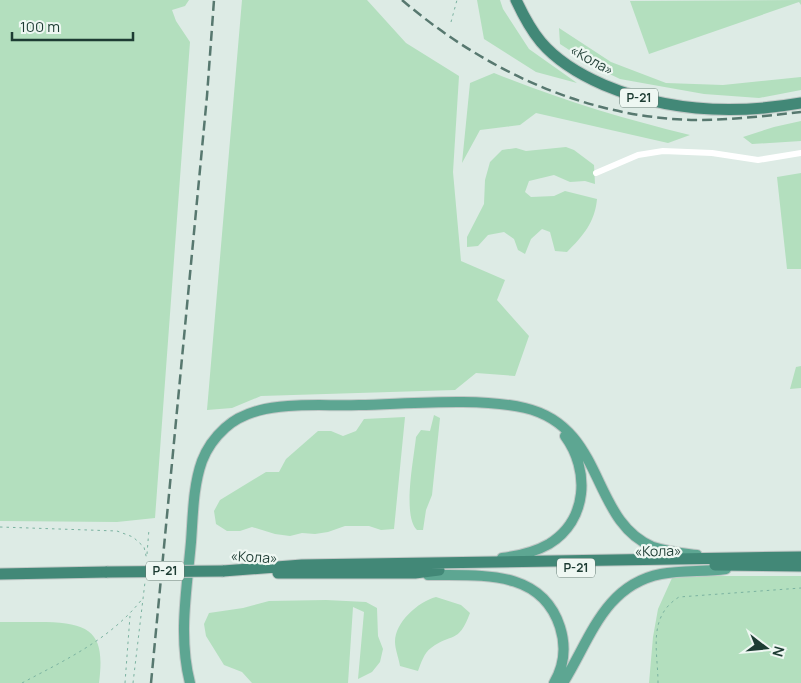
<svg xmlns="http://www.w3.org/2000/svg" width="801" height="683" font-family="Manrope,sans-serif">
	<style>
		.green { fill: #b3dfbe }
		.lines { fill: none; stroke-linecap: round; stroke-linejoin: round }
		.primary-casing { stroke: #c0c8c6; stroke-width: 12 }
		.trunk-casing { stroke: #c0c8c6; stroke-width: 13 }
		.path { stroke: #7ab2a0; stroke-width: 1; stroke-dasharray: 2.5 4; stroke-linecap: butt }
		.minor { stroke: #fff; stroke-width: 6 }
		.primary { stroke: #5da692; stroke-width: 10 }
		.trunk { stroke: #428877; stroke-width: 11 }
		.rail { stroke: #57786f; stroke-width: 2.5; stroke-dasharray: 10 5; stroke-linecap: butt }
		.trunk-bridge-casing { stroke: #c0c8c6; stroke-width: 13; stroke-linecap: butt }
		.trunk-bridge { stroke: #428877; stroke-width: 11 }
		.labels { text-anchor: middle; stroke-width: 4.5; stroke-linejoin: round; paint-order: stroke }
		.shield { fill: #eef7f2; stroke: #5c746c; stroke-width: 1 }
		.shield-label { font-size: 12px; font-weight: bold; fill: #1d3c33 }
		.street-label { font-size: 14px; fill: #1d3c33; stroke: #eef7f2 }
	</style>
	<rect width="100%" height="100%" fill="#ddebe5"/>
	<path class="green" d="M0,0H189L185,6L172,10L176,21L190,42L155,518L117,522L0,521Z
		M242,0H367L406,43L459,76L453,172L461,261L505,280L497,300L529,336L515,376L476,373L455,390L261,396L232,408L207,410Z
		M477,0H500L503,9L529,49L577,83L536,72L484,39Z
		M801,0V5L799,2L649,54L630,1Z
		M559,28L611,62L666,83L723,85L801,77V90L759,98L704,94L659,86L620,79L597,68L560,44Z
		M494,73C558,99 623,119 690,135L668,143L536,113L520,125L480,130L462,163L470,83Z
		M801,121V141L752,144L743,137L774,127Z
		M566,147L574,150L594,165L595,184L585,181L570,182L554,175L529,181L525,192L531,197L554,196L565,191L597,199C595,222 583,236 567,252L555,251L550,232L542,229L531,239L525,254L518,250L514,239L504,232L488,235L478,246L467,247V237L484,204L485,180L490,162L502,150L516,148L526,151Z
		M801,173V269H787L777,177Z
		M801,366V388L790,389L796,367Z
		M434,415L440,418L432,495L426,510L423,530H417C402,516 414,458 416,437L421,430L430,431Z
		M405,417L394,529L381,530L369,526H345L328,532L315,534L302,533L290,536L275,534L252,527L240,531H227L216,524L214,511L220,500L266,472H279L286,459L318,431H331L343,436L356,431L364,419Z
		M694,576H801V683H649L653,637L658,609L672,578Z
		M436,597L461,605L470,613C458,645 452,632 431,648C424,653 421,663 418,671L400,666C399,659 395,649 395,642C395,622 418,602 436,597Z
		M326,600L366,602L377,608L378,636L383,649L380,662L372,672L358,679L364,612L353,607L348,683H252L242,672L224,665L206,636L204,624L209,613L243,608L269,601Z
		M0,622C15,622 31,622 46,622C94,623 105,636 99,683H0Z"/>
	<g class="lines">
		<defs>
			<path id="primary" d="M502,558C518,556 535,552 549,544C588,520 590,470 565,436
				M428,575C479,576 541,568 560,627C566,646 564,666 554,683
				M190,683C178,637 187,588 191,542C193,515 193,486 202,461C207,448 215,437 225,428C236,418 251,412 265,409C295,403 328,406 359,405C408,404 478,397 525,408C606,427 590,521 653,547C667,552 682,553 697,555
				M563,683C590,640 604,585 661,574C683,570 705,572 726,569"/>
			<path id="trunk" d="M516,0C523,15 530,29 541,42C558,62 581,75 604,85C668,112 733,115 801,103
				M715,565L801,566
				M223,571L302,565L801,557
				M278,573H415L439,570
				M0,574L107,572"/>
		</defs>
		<use href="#primary" class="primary-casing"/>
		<use href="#trunk" class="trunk-casing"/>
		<path class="path" d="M451,22L457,0
			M0,527L117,531L133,537L144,547L147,560
			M147,554L149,529
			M22,683C67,659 111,639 143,598
			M125,683L130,616
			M133,683L145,582
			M658,683C658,651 647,617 679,597L801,588"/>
		<path class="minor" d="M596,173L638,155L663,151L712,153L758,160L801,153"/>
		<use href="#primary" class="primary"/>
		<use href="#trunk" class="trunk"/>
		<path class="rail" d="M402,0C484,70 586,118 695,120C731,120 766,116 801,112
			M151,683L207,96L214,0"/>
		<defs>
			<path id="trunk-bridge" d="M107,572L223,571"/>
		</defs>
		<use href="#trunk-bridge" class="trunk-bridge-casing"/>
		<use href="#trunk-bridge" class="trunk-bridge"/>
	</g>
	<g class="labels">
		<g class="shield">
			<rect x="620" y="88.5" width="38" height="19" rx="4"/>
			<rect x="557" y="558.5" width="38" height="19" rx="4"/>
			<rect x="146" y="561.5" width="38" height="19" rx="4"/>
		</g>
		<g class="shield-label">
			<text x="639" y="102">Р-21</text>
			<text x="576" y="572">Р-21</text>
			<text x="165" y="575">Р-21</text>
		</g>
		<g class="street-label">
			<text transform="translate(592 60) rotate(29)" y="5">«Кола»</text>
			<text transform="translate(658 551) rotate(-1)" y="5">«Кола»</text>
			<text transform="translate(254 557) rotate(3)" y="5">«Кола»</text>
		</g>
	</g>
	<g transform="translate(766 648) rotate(106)" stroke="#eef7f2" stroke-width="4" paint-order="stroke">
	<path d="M0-4L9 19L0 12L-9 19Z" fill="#1d3c33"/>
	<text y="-8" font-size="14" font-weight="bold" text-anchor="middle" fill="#1d3c33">N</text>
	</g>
	<path d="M12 32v8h121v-8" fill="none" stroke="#1d3c33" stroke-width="2.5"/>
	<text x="20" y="32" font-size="15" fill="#1d3c33" stroke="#eef7f2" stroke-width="4" paint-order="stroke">100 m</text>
</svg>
